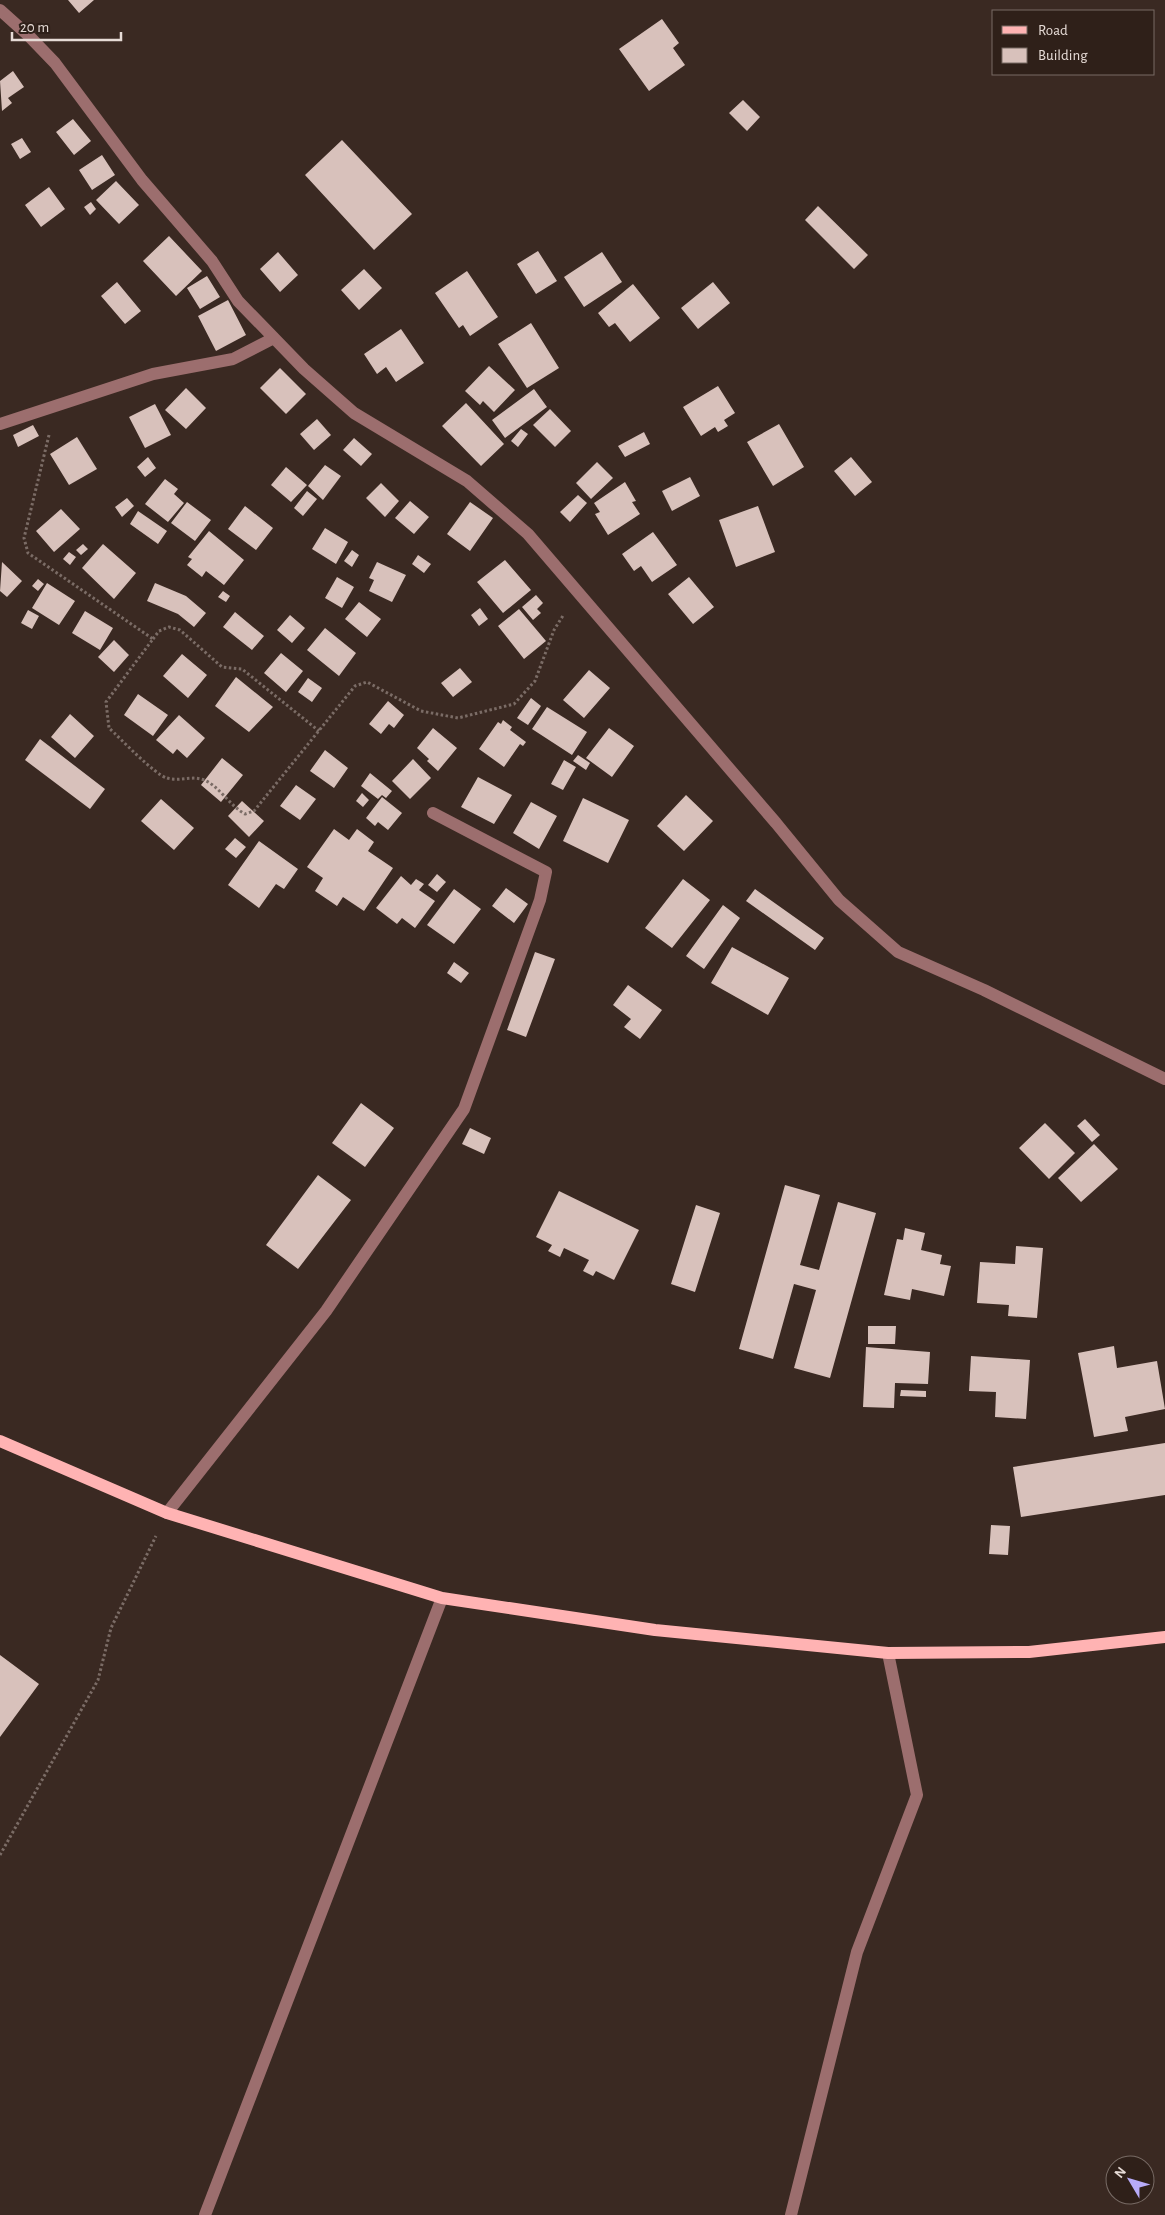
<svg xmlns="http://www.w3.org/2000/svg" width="1165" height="2215" font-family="'Alegreya Sans',sans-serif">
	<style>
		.building { fill: #d8c1bb }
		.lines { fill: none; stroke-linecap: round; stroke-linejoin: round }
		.path { stroke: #7b6c66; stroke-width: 3; stroke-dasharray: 2.5 2.5; stroke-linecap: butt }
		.minor { stroke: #9c6e6e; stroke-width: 12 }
		.major { stroke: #ffb3b3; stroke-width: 12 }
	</style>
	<rect width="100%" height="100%" fill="#3a2922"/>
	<path class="building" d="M68,0H94L79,13Z
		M662,19L679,43L673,48L685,65L649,91L619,49Z
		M13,71L24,87L8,98L12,103L2,111L0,81Z
		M743,100L760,117L747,131L729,113Z
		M73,119L91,141L74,155L56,132Z
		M22,138L31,152L20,159L11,144Z
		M342,140L412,214L374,250L305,175Z
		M102,155L115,175L92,190L79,170Z
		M116,181L139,205L119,224L96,200Z
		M49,187L65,209L41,227L25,205Z
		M91,202L96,209L90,215L84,207Z
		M818,206L868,255L854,269L805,220Z
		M169,236L202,271L176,296L143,261Z
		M538,251L557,281L536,294L517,264Z
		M278,252L298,275L280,292L260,269Z
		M602,252L622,282L584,307L564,277Z
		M364,269L382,288L359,310L341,290Z
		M467,271L498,317L470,336L463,325L459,328L435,293Z
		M207,276L220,297L200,309L187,288Z
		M117,282L141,311L125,324L101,296Z
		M713,282L730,303L698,329L681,308Z
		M633,284L660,318L630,342L615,323L609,327L598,313Z
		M228,300L246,335L216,351L198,316Z
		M531,323L559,368L527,388L498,344Z
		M401,329L424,363L396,382L386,367L377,374L364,354Z
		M489,366L515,390L494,412L483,401L480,405L465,391Z
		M280,368L306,394L286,414L260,388Z
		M718,386L735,413L724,420L728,426L718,432L715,427L701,436L683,407Z
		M186,388L206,408L186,429L165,410Z
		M534,389L547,407L505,438L492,420Z
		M466,403L504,444L481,466L442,426Z
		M155,404L171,435L145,448L129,417Z
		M550,409L571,431L555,447L533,425Z
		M317,419L331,435L314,450L300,434Z
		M779,424L804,467L773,486L747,442Z
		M33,425L39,436L18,447L13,435Z
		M521,429L528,434L518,447L511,441Z
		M644,432L650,444L625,457L618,446Z
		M77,437L97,469L69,485L50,454Z
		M354,438L372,454L361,466L343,450Z
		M148,457L156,468L145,477L137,467Z
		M851,457L872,482L855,496L834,471Z
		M597,462L613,478L591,499L576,483Z
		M325,465L341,476L323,500L308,486Z
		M286,467L307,485L291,502L271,485Z
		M690,477L700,496L672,511L662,491Z
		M165,479L178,489L174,494L184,503L168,522L145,504Z
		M625,482L636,501L632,502L640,514L608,535L595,514L600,512L594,503Z
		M381,483L399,501L385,517L366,498Z
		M307,491L317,499L303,516L294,508Z
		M578,495L587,503L570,522L560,512Z
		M127,498L134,506L122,517L115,507Z
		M410,501L429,517L414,534L395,518Z
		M187,502L211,520L195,541L171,523Z
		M470,502L493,518L470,551L447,534Z
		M245,506L273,528L256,550L228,529Z
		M758,506L775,552L736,567L719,520Z
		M61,509L80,529L54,552L36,531Z
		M138,511L167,531L158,544L130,524Z
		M325,528L348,542L336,564L312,549Z
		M209,531L244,560L224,585L206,571L202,577L187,565L192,559L188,557Z
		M653,532L677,565L652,582L641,566L634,571L622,554Z
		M83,544L88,549L81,555L76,550Z
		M103,544L136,573L114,599L82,568Z
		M352,550L359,555L352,567L344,561Z
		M69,552L76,557L70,565L63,559Z
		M418,555L431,564L424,573L412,564Z
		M505,560L531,590L503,613L477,582Z
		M2,562L22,581L7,597L0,591Z
		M377,562L406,575L392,602L369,591L374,580L369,578Z
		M337,577L354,587L342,608L325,598Z
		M689,577L714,607L693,624L668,594Z
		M38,579L44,584L38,591L32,586Z
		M47,583L75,601L59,625L32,608Z
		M155,583L186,596L206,613L194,627L178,614L147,601Z
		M223,591L230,596L226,602L218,597Z
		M536,595L543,603L537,609L541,613L533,620L522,607Z
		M359,602L381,619L367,637L345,619Z
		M480,608L488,619L479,626L471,615Z
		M519,609L546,641L524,659L498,626Z
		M28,610L39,616L32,629L21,623Z
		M85,611L113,628L100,650L72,633Z
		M235,612L264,636L252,650L223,627Z
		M290,615L305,628L292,643L277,630Z
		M325,628L356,653L339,676L307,650Z
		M114,640L129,655L114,672L98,657Z
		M281,653L303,671L286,692L264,673Z
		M182,654L207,675L188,698L163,676Z
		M460,668L472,682L453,697L441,683Z
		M589,670L610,688L584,718L563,700Z
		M236,677L273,707L249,732L215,706Z
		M308,678L322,688L312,702L298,692Z
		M138,694L168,715L153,736L124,715Z
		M531,698L541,706L528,725L517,718Z
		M388,701L404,715L394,728L389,724L381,734L369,724Z
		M547,707L587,732L572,755L532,729Z
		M70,714L94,736L75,758L51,737Z
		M179,715L205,738L187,758L177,749L173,754L156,740Z
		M503,720L512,727L510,730L526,742L523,746L520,744L504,767L479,749L498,722L501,724Z
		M433,728L457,748L438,771L427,761L429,759L417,748Z
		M609,728L634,746L612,777L586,758Z
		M40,739L105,789L90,809L25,760Z
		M325,750L348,768L334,788L310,771Z
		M578,755L590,763L586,770L573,761Z
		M222,758L243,775L221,802L201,785Z
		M413,759L431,778L410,799L392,781Z
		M564,760L576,767L563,790L551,784Z
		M370,773L392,791L386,798L382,795L378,799L361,786Z
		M478,777L512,795L494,824L461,807Z
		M296,785L316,799L300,820L280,806Z
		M362,793L369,800L363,807L356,801Z
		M686,795L713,821L684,851L657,826Z
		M382,797L402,813L388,830L378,822L375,826L366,818Z
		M583,798L629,820L608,863L563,841Z
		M161,799L194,828L174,850L141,821Z
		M242,801L264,821L249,837L228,816Z
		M531,802L557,816L539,849L513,833Z
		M334,829L349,840L357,829L374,842L368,851L393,868L364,911L343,897L337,906L315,891L323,878L307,867Z
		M235,838L246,847L236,858L225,849Z
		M259,841L298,869L284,889L276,884L259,908L228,885Z
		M437,874L446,882L437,892L428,885Z
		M401,876L411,885L416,879L424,884L419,890L435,901L415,928L402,918L397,924L376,908Z
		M683,879L710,900L672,948L645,928Z
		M506,888L528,904L514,923L492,906Z
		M454,889L481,909L454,944L427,925Z
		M755,889L824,938L815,950L746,901Z
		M723,905L740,918L704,969L686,956Z
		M732,947L789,978L768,1015L711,983Z
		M535,952L555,959L526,1037L507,1030Z
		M454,962L469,973L461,983L447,973Z
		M628,985L662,1010L640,1039L624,1027L631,1019L613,1005Z
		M361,1103L394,1128L365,1167L332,1143Z
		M1085,1119L1100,1135L1092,1142L1077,1126Z
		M1045,1123L1075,1153L1049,1179L1019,1148Z
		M470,1128L491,1138L484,1154L462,1144Z
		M1094,1144L1118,1169L1081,1202L1058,1178Z
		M318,1175L351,1200L298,1269L266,1245Z
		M785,1185L820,1195L800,1265L819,1270L838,1202L876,1213L830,1378L794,1368L816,1290L794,1284L773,1359L739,1349Z
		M559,1191L639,1230L614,1280L596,1271L593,1276L583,1271L589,1260L564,1248L560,1257L548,1251L552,1245L536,1237Z
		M696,1205L720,1213L695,1292L671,1284Z
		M905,1228L925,1233L921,1250L942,1255L940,1264L951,1266L944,1296L912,1289L910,1300L884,1295L897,1239L903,1240Z
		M1016,1246L1043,1248L1037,1318L1008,1316L1009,1305L977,1303L980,1262L1015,1264Z
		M868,1326H896L895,1344H868Z
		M1114,1346L1117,1368L1157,1361L1165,1409L1125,1417L1128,1431L1094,1437L1078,1353Z
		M866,1347L930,1352L928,1384L895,1383L894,1408L863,1407Z
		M971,1356L1030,1360L1026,1419L995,1417L996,1392L969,1391Z
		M901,1390L926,1391V1397L900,1396Z
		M1165,1443V1495L1021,1517L1013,1467Z
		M991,1525L1010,1526L1008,1555L989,1554Z
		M0,1655L39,1684L0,1737Z"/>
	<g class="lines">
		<path class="path" d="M49,435L24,538L28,553L153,639L106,702L109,728C120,738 155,775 167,778C180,782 191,775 204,780C218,785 230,806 245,814L254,811L355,686L367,682L421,711L458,718L514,704L535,681L554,630L564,614
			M153,639L159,631L169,627L180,630L222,667L242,669L319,731
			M0,1855L98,1680L111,1628L156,1536"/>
		<path class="minor" d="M0,10L29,36L55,63L142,180L212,261L238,301L304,369L354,413L467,481L528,534L776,823L839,900L898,952L984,990L1165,1079
			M0,424L153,374L233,359L274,338
			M167,1513L326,1311L464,1109L540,900L546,872L433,813
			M205,2215L442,1598
			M791,2215L857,1952L917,1795L888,1653"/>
		<path class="major" d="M0,1441L167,1513L442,1598L655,1630L888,1653L1029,1652L1165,1637"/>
	</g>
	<rect x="992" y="10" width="162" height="65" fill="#2f2019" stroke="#786b65"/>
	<rect x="1002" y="26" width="25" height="8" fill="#ffb3b3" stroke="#786b65"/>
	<text x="1038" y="35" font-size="15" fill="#e6dbd6">Road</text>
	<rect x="1002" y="48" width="25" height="15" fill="#d8c1bb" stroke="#786b65"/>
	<text x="1038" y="60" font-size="15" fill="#e6dbd6">Building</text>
	<g transform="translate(1130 2180) rotate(308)"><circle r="24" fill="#2f2019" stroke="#786b65"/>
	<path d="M0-4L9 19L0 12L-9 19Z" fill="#b7abf8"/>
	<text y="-8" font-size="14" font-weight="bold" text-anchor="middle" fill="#e6dbd6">N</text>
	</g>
	<path d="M12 32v8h109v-8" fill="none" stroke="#e6dbd6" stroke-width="2.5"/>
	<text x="20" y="32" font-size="15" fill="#e6dbd6" stroke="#2f2019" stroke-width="4" paint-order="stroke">20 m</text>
</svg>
